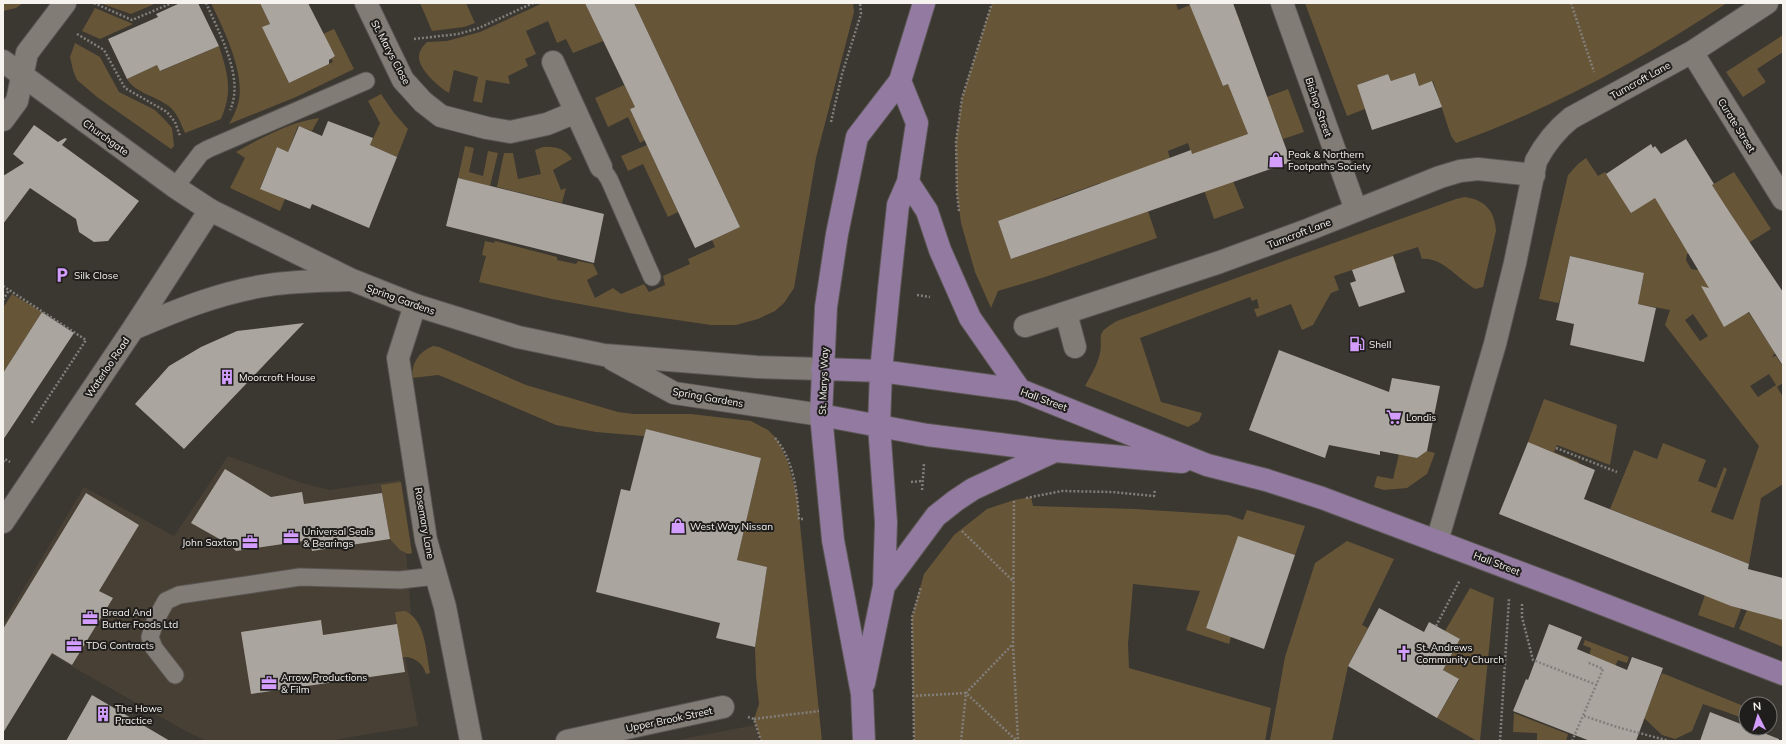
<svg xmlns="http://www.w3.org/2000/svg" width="1786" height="744" font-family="Mulish,sans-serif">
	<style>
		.built { fill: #484035 }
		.green { fill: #675538; fill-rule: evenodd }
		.building { fill: #aaa59e }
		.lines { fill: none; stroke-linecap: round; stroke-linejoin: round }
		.lane-casing { stroke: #595551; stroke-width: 19 }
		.street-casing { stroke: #595551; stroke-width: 24 }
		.secondary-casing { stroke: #595551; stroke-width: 24 }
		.primary-casing { stroke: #595551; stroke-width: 24 }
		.path { stroke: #827f7a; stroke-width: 2.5; stroke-dasharray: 2 2; stroke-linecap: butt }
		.lane { stroke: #817c76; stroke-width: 17 }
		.street { stroke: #817c76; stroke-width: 22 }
		.secondary { stroke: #817c76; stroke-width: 22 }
		.primary { stroke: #927aa1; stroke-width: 22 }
		.labels { text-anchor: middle; stroke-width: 4; stroke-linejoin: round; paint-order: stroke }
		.street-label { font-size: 10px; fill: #f6f3ef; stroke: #201e1c }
		.poi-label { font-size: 10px; fill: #f6f3ef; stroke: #201e1c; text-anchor: start }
	</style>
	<rect width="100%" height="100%" fill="#3b3731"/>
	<path class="built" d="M228,456L299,482L329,490L400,480L411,613L399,624L418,726L327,741H207L187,732L3,627V623L84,487L174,536Z
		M755,725L759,741H674L678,740Z"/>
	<path class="green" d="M3,3H23L16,8L3,11Z
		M100,3H157L131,14Z
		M211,3H260L270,24L263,27L289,83L333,62L331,58L335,56L332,50L316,37L334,29L354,69L296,97L229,124C232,119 235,113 237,107C248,78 224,30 211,3Z
		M420,3H466L475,23L464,27L432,31Z
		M543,3H599L588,8L603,41L573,53L566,39L557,43L548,21L526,31L536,54L525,59L528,66L508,76L510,84L486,80L482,103L473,101L478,77L454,70L449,93C439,87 418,69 419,56C419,51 423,46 427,42L447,41L480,32Z
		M634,3H853L854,12L816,158L794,288L784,303L775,311L758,319L736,325H711L629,313L552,299L479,282L486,256L482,255L485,241L494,243L495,241L557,257V260L576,264L578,261L593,264L598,274L587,280L595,298L613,288L621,294L644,284L649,292L665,285L663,276L690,264L688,259L715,247L712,240L740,227L675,89L630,109L645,140L640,143L628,117L608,127L595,98L624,85L632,99L671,81Z
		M992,3H1176L1178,10L1192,4L1238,16L1241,24L1204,39L1223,86L1257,73L1238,108L1288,89L1304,132L1283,139L1274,115L1245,126L1248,134L1233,181L1244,208L1214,219L1188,143L1168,151L1171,162L1148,211L1157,238L1045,277L998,291L991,308L975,272L961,223L957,193L956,142L962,98ZM1100,183L1114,223L1067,240L1053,200ZM1047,204L1061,242L1011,259L998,221Z
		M1305,3H1727C1642,59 1552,109 1456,143L1451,136L1433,81L1419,86L1415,73L1391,81L1388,74L1357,85L1365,109L1347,116Z
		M95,8L133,24L100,39L82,31Z
		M1783,35V52L1757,69L1766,82L1743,97L1726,72Z
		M75,43L100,57L119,92L155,110L165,120L172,128L174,146L171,149L97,97L77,80L73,70L70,57Z
		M219,46C228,74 233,91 221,119L185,133C181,124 178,115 171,108C158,96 136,94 127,79L157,65L161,71Z
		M381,94L394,113L408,129L397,157L370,145L380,123L368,101Z
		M319,118L312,131L298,126L288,152L277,147L260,188L285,199L280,211L230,188L245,158L236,152C261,138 290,122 319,118Z
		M647,145L678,212L668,217L643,164L628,171L621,156Z
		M465,146L474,148L469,172L483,176L488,151L498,153L490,186L458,178Z
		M543,147C556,146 565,149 572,159L553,170L561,190L566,188L562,203L497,187L504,153H513L518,179L541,174L535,150Z
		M1663,153L1682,214L1670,223L1682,243L1699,247L1687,254L1686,260L1691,269L1697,270L1746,239L1712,185L1734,172L1771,229L1745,245L1742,315L1749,313L1775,353L1772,357L1776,356L1783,367V383L1777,387L1783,397V484L1761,498L1749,564L1610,509L1634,450L1657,459L1663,443L1706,460L1698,481L1716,488L1724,467L1727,469L1711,512L1733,520L1759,446L1665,325L1670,310L1638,304L1644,273L1570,256L1559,303L1539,299L1568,175L1578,164L1586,158L1598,176L1605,172L1632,213L1660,154ZM1693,314L1708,336L1700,341L1685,320ZM1769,374L1776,385L1758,397L1750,386Z
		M1465,197C1485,200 1495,211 1496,231L1483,287L1475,289C1458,279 1442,257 1422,259L1418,247L1393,255L1397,266L1385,270H1352L1334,276L1339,290L1331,293L1313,325L1302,330L1291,304L1257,317L1254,309L1259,308L1257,299L1252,301L1250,297L1140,338L1161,402L1202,413L1199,421L1188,427L1085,386C1090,377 1096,367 1099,357C1105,336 1092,335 1117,321L1456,199Z
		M12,294L42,312L3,373V308Z
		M433,346L439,347L526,385L618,412L634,414H691L751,421L768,430L777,439L787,460L797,495L822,741H761L754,719L759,704L756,676L755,647L767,567L737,560L761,458L646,429L644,436L596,432L556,425L446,378L438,375L412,378C412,363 418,352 433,346Z
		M1544,399L1617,425L1610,465L1557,445L1554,452L1579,462L1567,493L1536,446L1528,442Z
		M1427,451L1435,453L1427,474L1407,488L1384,490L1374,487L1377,476L1393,479L1399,454L1417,458Z
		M401,482L412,553L408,554L400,550L390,539L381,485Z
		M1031,497L1033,506L1135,509L1228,515L1243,520L1247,510L1305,526L1295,555L1238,537L1206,628L1231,637L1229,644L1186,630L1200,591L1133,584L1128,644L1129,668L1271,708L1265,741H914L912,617L924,574L954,535L987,509L1014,500Z
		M1347,541L1394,559L1362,625L1368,628L1348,666L1332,741L1270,740L1285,657L1315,563Z
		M1470,588L1494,598L1480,741H1477L1437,718L1459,680L1443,670L1460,639L1445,631Z
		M1705,595L1741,609L1734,628L1698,615Z
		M1747,610L1783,620V647L1739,629Z
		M405,611C426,620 426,653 430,673L426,674C423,663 414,656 402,657L395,612Z
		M1585,640L1629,657L1627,663L1618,660L1615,666L1589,656L1591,648L1583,645Z
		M1662,673L1746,707V719L1703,704L1692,731L1675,739L1662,735L1644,718Z
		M1514,713L1568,734L1566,741H1537V733L1513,732Z"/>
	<path class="building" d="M180,3H198L219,46L160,71L157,65L127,79L108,39L158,17L156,14Z
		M260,3H308L335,56L329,60V64L289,83L262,27L270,24Z
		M585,3H634L740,227L695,248L630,109L635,107Z
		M1189,3H1233L1291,162L1011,259L998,221L1191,150L1192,154L1248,134L1228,84L1223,86Z
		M1415,73L1419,86L1432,81L1442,107L1372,130L1357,85L1388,74L1391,81Z
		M328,121L373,138L370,145L397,157L369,228L312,204L310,209L260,189L277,147L288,152L299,126L322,136Z
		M34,125L58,142L65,138L67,139L62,145L139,201L108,241L94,242L79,232L76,219L30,188L3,224V176L24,163L13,154Z
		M1686,139L1714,184L1712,185L1730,213L1783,292V366L1749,312L1724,327L1701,286L1709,288L1655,198L1631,213L1606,174L1651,144L1653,148L1655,146L1661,154Z
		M458,178L604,214L594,263L446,226Z
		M1393,256L1405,292L1359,307L1350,283L1356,281L1352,270Z
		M1570,256L1644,273L1638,304L1656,308L1644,362L1570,345L1574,324L1556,320Z
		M42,312L74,333L3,440V373Z
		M304,323L184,449L135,404L169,366L201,347L237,331Z
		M1279,350L1389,392L1392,378L1440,386L1427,451L1417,458L1380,451V455L1329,445L1325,458L1249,430Z
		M646,429L761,458L737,560L767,567L755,647L716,638L720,623L596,592L621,489L630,491Z
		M1528,442L1595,470L1584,499L1749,564L1748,569L1783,578V620L1731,606L1499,514Z
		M225,469L271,497L302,492L304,504L382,493L390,539L312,551L310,540L236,551L230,545L191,523Z
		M86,493L139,525L99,591L113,598L72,665L52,653L3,733V629Z
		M1238,536L1295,555L1264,649L1206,628Z
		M1379,608L1424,632L1429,622L1460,639L1443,670L1459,679L1437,718L1348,666Z
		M321,620L323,635L397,624L405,672L251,694L241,632Z
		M1549,624L1582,637L1577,649L1627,670L1632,657L1663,668L1636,741H1590L1513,711L1526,679L1528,680Z
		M92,695L170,741H66Z
		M1710,712L1746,726V728H1751L1779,739V741H1700Z"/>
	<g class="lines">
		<defs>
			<path id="lane" d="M601,167L609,179L652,277
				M175,187L201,153L208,149L366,81
				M175,675L154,648L150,637L156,619L166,601L179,595L300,577L400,580L436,576"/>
			<path id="street" d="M366,3L403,80L423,102L441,116L487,128L510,132L547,124L576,112
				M1282,3L1356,210
				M1692,52L1783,199
				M3,61L175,187L210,210
				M553,62L601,167
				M3,120L17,101L27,53L65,3
				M415,305L398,358L426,540L445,607L471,741
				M1066,313L1075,347
				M1025,326L1220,262L1310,229L1440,177L1460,171L1478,169L1534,175
				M1437,541L1495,344L1515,263L1536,161C1545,144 1556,130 1571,118L1692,52L1767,3
				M567,741L723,707"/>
			<path id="secondary" d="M133,329C177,310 221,292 269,285C295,281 322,281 348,280
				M612,359L674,393L821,415
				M3,522L133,329L210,210L352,280L415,305L518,337L604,355L757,367L822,369"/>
			<path id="primary" d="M908,182L927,211L940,250L970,318L1020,390
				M822,369L881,371L1020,390L1207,465L1266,480L1322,498L1569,591L1783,674
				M821,415L927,435L1055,451L1182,462
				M884,586L936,516L955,501L973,489L1055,451
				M864,683L884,586L886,522L879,426L881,371L889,289L898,205L908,182L917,123L900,81
				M864,741L862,694L833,540L821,415L826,307L837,234L857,137L900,81L924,3"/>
		</defs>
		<use href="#lane" class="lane-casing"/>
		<use href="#street" class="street-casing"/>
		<use href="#secondary" class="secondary-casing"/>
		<use href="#primary" class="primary-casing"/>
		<path class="path" d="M94,3L132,20L172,3
			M206,3C219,33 245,78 230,110
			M1571,3L1594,72
			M77,34L104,50L125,88L167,112L175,122L180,136
			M414,39L458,34L479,28L533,3
			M831,122L842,74L861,14L860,3
			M959,211L957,193L956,142L962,98L992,3
			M3,286L86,340L31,424
			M917,295L930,297
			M3,300L9,290
			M775,438C794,460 797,492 799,519H803
			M1556,448L1617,472
			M3,462L5,459L10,462
			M911,482L922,481
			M922,490L924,464
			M1026,498L1062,491L1112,492L1154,496L1155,489
			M1014,501L1013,645L1018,741
			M962,531L1013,581
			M1522,604V617L1533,660L1597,685
			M1436,626L1460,580
			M912,696L966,693L1017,741
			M1584,716L1617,727L1669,741
			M748,717L754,719L761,741
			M754,719L819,711
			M914,741L912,617L921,587
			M961,741L966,693L1012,645
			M1500,741L1509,599
			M1572,741L1603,669L1587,662"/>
		<use href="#lane" class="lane"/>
		<use href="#street" class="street"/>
		<use href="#secondary" class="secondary"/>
		<use href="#primary" class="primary"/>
	</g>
	<defs>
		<symbol id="shop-bare" viewBox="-9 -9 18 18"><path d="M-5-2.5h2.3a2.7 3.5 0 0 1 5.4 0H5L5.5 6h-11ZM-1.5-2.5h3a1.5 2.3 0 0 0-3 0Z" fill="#d29dfd" stroke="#201e1c" stroke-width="2.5" paint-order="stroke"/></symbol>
		<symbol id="parking-bare" viewBox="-9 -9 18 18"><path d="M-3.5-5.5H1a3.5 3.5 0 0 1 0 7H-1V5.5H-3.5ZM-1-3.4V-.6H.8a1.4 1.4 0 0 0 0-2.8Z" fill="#d29dfd" stroke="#201e1c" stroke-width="2.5" paint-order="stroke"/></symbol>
		<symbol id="fuel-bare" viewBox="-9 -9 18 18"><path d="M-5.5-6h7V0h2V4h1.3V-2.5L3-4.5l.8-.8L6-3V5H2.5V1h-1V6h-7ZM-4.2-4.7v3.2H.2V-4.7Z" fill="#d29dfd" stroke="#201e1c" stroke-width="2.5" paint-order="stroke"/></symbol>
		<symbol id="building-bare" viewBox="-9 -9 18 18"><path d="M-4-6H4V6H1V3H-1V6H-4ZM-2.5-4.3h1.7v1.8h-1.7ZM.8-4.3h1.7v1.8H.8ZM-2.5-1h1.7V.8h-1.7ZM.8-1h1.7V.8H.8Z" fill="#d29dfd" stroke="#201e1c" stroke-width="2.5" paint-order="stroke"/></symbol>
		<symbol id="supermarket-bare" viewBox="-9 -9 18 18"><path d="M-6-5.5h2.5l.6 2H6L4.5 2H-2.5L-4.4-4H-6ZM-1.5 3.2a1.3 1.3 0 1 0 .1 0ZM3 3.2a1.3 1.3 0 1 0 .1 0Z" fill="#d29dfd" stroke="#201e1c" stroke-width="2.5" paint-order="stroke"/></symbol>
		<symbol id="office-bare" viewBox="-9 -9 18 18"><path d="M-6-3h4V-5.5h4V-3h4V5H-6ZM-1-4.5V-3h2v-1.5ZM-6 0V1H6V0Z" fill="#d29dfd" stroke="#201e1c" stroke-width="2.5" paint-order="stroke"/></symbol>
		<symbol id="church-bare" viewBox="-9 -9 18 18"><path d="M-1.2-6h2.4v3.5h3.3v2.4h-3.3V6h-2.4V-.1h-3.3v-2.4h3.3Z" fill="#d29dfd" stroke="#201e1c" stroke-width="2.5" paint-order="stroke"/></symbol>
	</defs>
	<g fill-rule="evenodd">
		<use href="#shop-bare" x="1265" y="149" width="22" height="22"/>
		<use href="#parking-bare" x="51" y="264" width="22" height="22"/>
		<use href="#fuel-bare" x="1346" y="333" width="22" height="22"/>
		<use href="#building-bare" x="216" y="366" width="22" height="22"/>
		<use href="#supermarket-bare" x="1383" y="406" width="22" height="22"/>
		<use href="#shop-bare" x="667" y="515" width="22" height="22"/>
		<use href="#office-bare" x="280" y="526" width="22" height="22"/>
		<use href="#office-bare" x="239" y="531" width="22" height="22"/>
		<use href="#office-bare" x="79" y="607" width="22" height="22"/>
		<use href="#office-bare" x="63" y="634" width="22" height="22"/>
		<use href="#church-bare" x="1393" y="642" width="22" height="22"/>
		<use href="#office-bare" x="258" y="672" width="22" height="22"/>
		<use href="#building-bare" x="92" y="703" width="22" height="22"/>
	</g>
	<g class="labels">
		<g class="street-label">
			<text transform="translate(391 52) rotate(62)" y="4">St. Marys Close</text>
			<text transform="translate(1640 80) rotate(-29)" y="4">Turncroft Lane</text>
			<text transform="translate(1319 107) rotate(71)" y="4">Bishop Street</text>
			<text transform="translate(1737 125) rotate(58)" y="4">Curate Street</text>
			<text transform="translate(106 137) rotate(36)" y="4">Churchgate</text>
			<text transform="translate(1299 233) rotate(-21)" y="4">Turncroft Lane</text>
			<text transform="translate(401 299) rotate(20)" y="4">Spring Gardens</text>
			<text transform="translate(107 367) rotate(-56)" y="4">Waterloo Road</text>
			<text transform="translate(823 381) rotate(-88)" y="4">St. Marys Way</text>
			<text transform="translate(708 397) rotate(10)" y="4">Spring Gardens</text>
			<text transform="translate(1044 399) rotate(20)" y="4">Hall Street</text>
			<text transform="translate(425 523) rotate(80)" y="4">Rosemary Lane</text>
			<text transform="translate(1497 563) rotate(21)" y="4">Hall Street</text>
			<text transform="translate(669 719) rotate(-12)" y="4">Upper Brook Street</text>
		</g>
		<g class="poi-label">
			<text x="1288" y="158">Peak &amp; Northern<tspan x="1288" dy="12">Footpaths Society</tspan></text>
			<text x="74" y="279">Silk Close</text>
			<text x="1369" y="348">Shell</text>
			<text x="239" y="381">Moorcroft House</text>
			<text x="1406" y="421">Londis</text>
			<text x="690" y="530">West Way Nissan</text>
			<text x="303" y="535">Universal Seals<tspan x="303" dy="12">&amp; Bearings</tspan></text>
			<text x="238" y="546" text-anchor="end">John Saxton</text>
			<text x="102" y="616">Bread And<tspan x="102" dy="12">Butter Foods Ltd</tspan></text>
			<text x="86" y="649">TDG Contracts</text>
			<text x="1416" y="651">St. Andrews<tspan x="1416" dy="12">Community Church</tspan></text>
			<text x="281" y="681">Arrow Productions<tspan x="281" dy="12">&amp; Film</tspan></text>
			<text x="115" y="712">The Howe<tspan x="115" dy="12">Practice</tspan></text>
		</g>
	</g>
	<rect width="1786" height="744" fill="none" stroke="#f6f3ef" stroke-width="8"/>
	<g transform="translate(1758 716) rotate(355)"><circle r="19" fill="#201e1c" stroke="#767370"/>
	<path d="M0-3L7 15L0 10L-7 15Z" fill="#d29dfd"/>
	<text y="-6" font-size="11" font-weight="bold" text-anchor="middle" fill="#f6f3ef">N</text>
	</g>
</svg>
